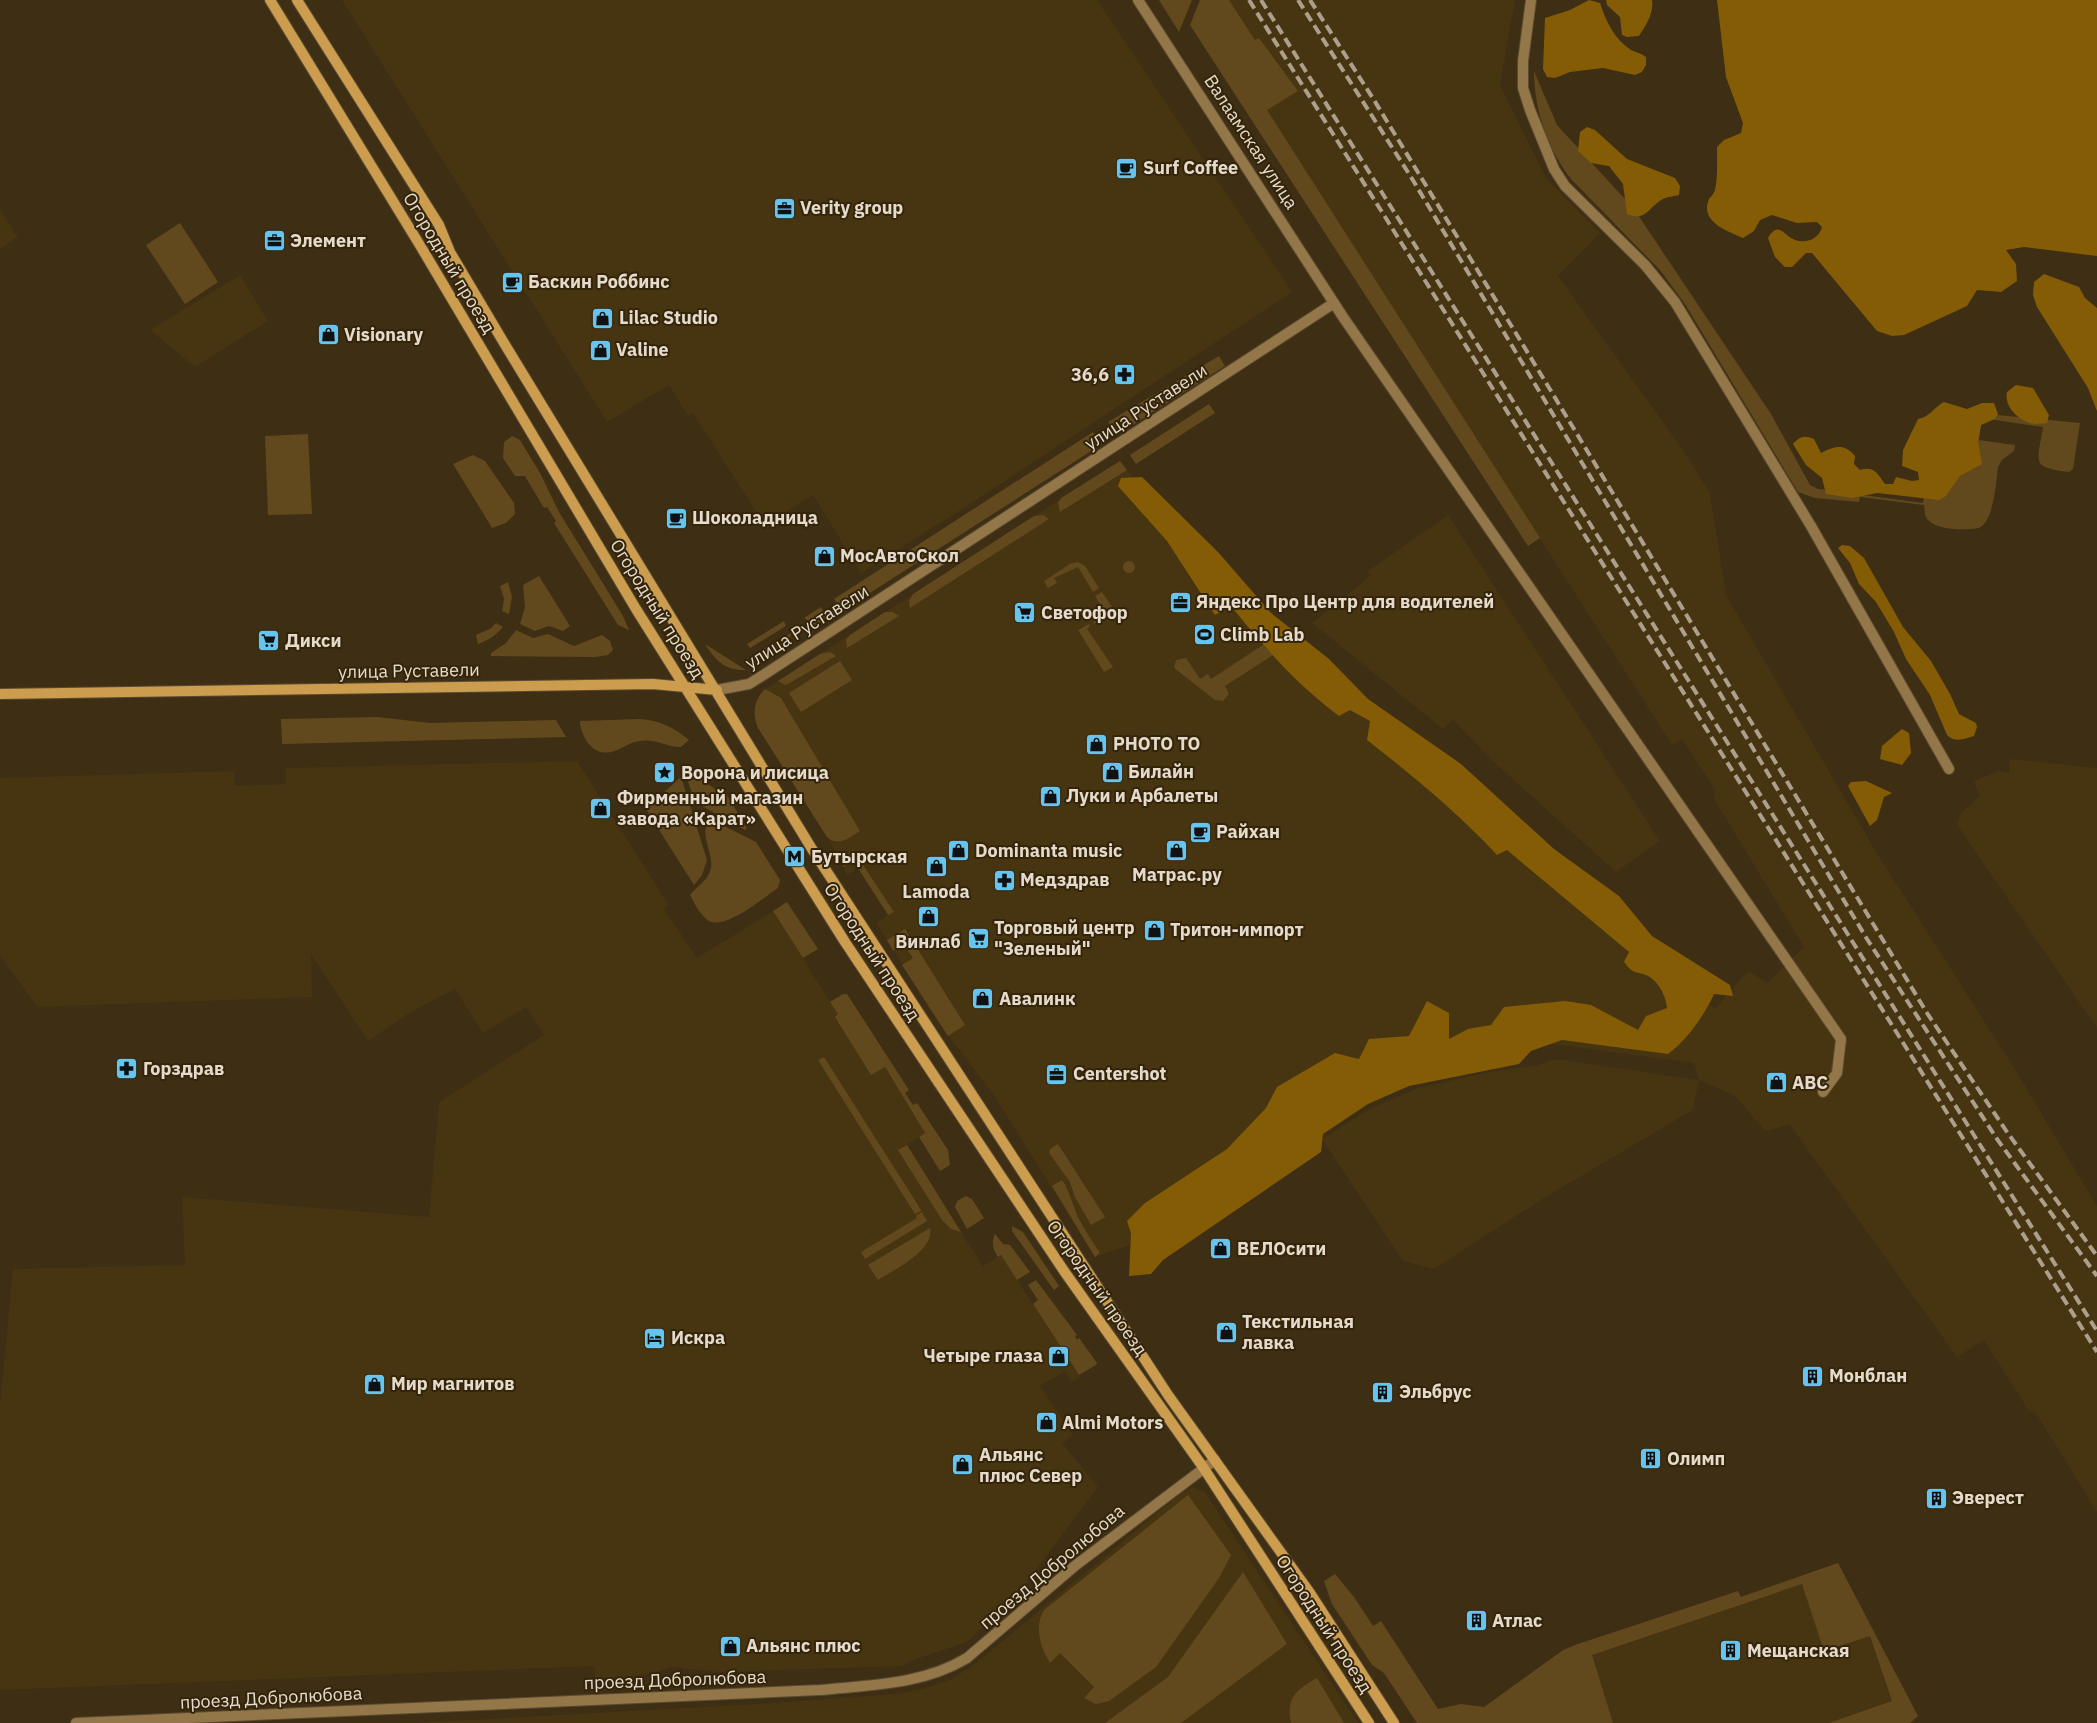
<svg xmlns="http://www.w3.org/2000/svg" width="2097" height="1723" font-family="'IBM Plex Sans',sans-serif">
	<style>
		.built { fill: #473411 }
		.green { fill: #62491d }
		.forest { fill: #845c06 }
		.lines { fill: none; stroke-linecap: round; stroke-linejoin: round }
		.minor-casing { stroke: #594a31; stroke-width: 12 }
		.tertiary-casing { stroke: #594a31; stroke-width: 12 }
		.secondary-casing { stroke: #594a31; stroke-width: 12 }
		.minor { stroke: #947748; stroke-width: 10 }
		.tertiary { stroke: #947748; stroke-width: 10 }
		.secondary { stroke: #cc9d4f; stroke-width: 10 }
		.rail { stroke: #aca08d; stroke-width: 4; stroke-dasharray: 10 5; stroke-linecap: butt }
		.labels { text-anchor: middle; stroke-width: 4; stroke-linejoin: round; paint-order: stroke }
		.street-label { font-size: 18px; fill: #e5dbcc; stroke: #342409 }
		.poi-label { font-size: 18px; font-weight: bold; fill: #e5dbcc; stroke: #342409; text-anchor: start }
	</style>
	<rect width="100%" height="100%" fill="#3e2e14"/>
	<path class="built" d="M342,0H1097L1292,292L967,506L861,573L813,495L777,517L762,521L693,413L688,416L669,385L607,422Z
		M1229,0H1515L1500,85L1546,178L1600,233L1558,276L1683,450L1710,493L1726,595L1878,855L2013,1066L2097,1206V1512L2036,1413L2029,1411L1984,1340L1957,1357L1790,1125L1765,1131L1735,1096L1699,1080L1693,1110L1544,1198L1434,1269L1403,1261L1322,1139L1371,1108L1418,1088L1484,1073L1538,1065L1556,1059L1699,1080L1694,1063L1552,1044L1440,1060L1145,1240L1095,1257L995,1097L938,1022L887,940L876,923L888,915L858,868L847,875L827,837L758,728L755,710L757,700L764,690L1120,461L1185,545L1346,698L1715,1009L1748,971L1768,983L1804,947L1714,799L1715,790L1682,739L1672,745L1266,110L1291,95L1259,38L1255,41Z
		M0,209L18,237L0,249Z
		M240,275L268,321L195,367L150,330Z
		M1448,515L1660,841L1616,872L1497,765L1453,720L1443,729L1312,623L1370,576L1368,571Z
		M2010,759L2097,768V1028L1957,825L1961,813L1980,796L1974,781L1999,771L2009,773Z
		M577,761L669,905L664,909L697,958L773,911L838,1014L848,1008L925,1133L907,1145L961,1232L983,1266L1001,1255L1080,1377L1072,1382L1065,1371L1040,1386L1073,1435L1062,1443L1098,1487L1018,1594L967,1642L907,1662L905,1666L718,1672L673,1667L635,1677L595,1678L594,1666L0,1690V1405L13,1269L185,1265L182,1197L429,1217L439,1102L544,1035L526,1007L483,1033L455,989L411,1012L368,1041L311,954L312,997L37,1007L0,955V778L234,771L235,786L286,784V768Z
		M1194,1487L1205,1492L1358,1723H413L759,1704L895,1694L926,1688L951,1679L971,1667L1184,1491Z
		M1838,1563L1918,1716L1910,1723H1482L1564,1658Z"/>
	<path class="green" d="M1159,0H1192L1179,32Z
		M1200,0H1229L1255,40L1259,38L1298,91L1267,110L1540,538L1528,546L1190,25Z
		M1534,71L1557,125L1634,209L1771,414L1810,485L1818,489L1923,503L1936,409L2080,423L2073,469L2069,472C2029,467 2038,462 2043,427L1982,418L1979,440L2015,445L2014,451L2002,460L1998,467C1996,482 1994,521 1979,528C1966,530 1938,531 1928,520C1924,516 1925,510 1924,505L1860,497L1859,502L1815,498L1798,492L1685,304L1660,270L1571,179C1548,149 1534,110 1534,71Z
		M180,223L218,282L185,304L146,245Z
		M1219,356L1225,366L1117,435L1108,422Z
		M1209,404L1215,413L1136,464L1130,455Z
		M1093,432L1102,444L848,607H840L834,599Z
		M308,434L312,514L268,515L265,436Z
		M512,436L520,440L540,473L559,512L623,616L629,630L618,625L554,523L556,521L547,507L544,508L525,476H515L503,458L504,442Z
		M473,455L485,461L514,503L515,514L506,523L492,528L453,464Z
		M1120,461L1127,470L1060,512L1058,503L1061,498Z
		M1043,515L1049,519L910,608L909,601L913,594L1034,516Z
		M1123 567a6 6 0 1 1 12 0a6 6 0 1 1-12 0Z
		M1078,562L1085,566L1099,588L1093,592L1078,567L1054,578L1057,583L1048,588L1044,581L1070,564Z
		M539,576L570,626L563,631L549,626L535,631L520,624L525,607L523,585Z
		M508,582L512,597L509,614L502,611L504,599L500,586Z
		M1102,592L1115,611L1094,624L1093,622L1106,613L1095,596Z
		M821,607L826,617L822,624L815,625L804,618Z
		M885,612H893L899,616L847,648L846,640L850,635Z
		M784,621L786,626L750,648L747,644Z
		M496,623L503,627C496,635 489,640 478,644L476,635L490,629Z
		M1089,624L1090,626L1087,629L1113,667L1104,672L1078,630Z
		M516,630L533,638L548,634L574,646L602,635L610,641L613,650L608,655L595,657L491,656V653L506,643Z
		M791,633L789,644L764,660L763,649Z
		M705,644L746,670C725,671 715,660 705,644Z
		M1263,645L1273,655L1225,686L1229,694L1223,701L1215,700L1174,668L1176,660L1186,658L1200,679L1208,674L1211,679Z
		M830,652L836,656L786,685L778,681L820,654Z
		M840,661L852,680L801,712L789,693Z
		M765,689L781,698L860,831C849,838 839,847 827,837L758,728C752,714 754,700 765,689Z
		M378,717L430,723L556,720L566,737L282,744L281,719Z
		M640,719C659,720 675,728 689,740L681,747C666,747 655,738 640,741C629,742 621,750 611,752C593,756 583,739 580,724V721Z
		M686,776L701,779L715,789L725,792L747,828L745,830L695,802Z
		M681,777L707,860L702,875L694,885L644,806L662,794Z
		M712,820L756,842L780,880L778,888C763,898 726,930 709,921C701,916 694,903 690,895C697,886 708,881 711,868C714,853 696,829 712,820Z
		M853,850L858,857L843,867L845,857Z
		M863,865L894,912L888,915L858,868Z
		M787,902L818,949L803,958L773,911Z
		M905,929L965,1025L948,1036L902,965L913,958L904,944L893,951L887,940Z
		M843,994H847L909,1090L905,1093L913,1105L917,1103L948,1150L950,1165L940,1171L919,1137L925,1133L885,1067L871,1075L835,1017L838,1014L830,1002Z
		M824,1057L921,1210V1211L915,1214L818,1060Z
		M1058,1144L1105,1217L1091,1225L1075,1197L1070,1182L1049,1153L1050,1149Z
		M907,1145L961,1232L951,1229L942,1220L898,1150Z
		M1062,1180C1068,1187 1074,1209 1079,1219C1085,1231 1093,1242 1100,1253L1095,1257L1052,1186Z
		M966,1196L972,1199L984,1218L967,1229L955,1207L957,1201Z
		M922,1212L927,1221L865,1259L861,1252L917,1218L916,1216Z
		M1012,1226L1023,1232L1059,1286L1054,1290L1012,1231Z
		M930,1228C935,1250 894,1270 878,1280L868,1265Z
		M995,1234L1003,1244L1010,1245L1030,1272L1017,1280L1001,1255L998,1257C993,1249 991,1243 995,1234Z
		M1036,1280L1077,1335L1075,1336L1077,1340L1079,1338L1097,1363L1096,1365L1079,1375L1033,1304L1038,1300L1028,1285Z
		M1188,1495L1231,1555L1219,1578L1156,1667L1109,1701L1096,1704L1084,1698L1094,1687L1060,1653L1050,1663C1040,1647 1034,1626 1044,1610Z
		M1838,1563L1918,1716L1910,1723H1829L1892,1701L1870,1636L1824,1651L1802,1584L1592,1655L1613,1723H1417L1384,1673L1372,1665L1332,1604L1324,1581L1335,1574L1354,1597L1373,1626L1381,1621L1438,1709L1461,1704L1484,1707L1563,1650L1578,1644L1738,1591L1741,1597Z
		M1243,1572L1287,1644L1181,1723H1105L1168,1677Z
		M1317,1678L1344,1723H1291C1286,1697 1296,1690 1317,1678Z"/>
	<path class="forest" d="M1589,0L1600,3C1606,21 1614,39 1631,50C1637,53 1641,53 1646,57V65L1642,72L1635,75L1603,68L1570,72L1555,78L1547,77L1543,69L1545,18L1570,10Z
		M1606,0H1652C1654,14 1646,25 1639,36L1627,37L1622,35L1620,17L1607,5Z
		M1717,0H2097V256L2024,247L2006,250L2016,264L2017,281L2001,292L1977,290L1967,306L1904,335L1892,336L1877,331L1812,253H1806L1792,267H1785L1775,257L1768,238C1778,221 1783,234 1793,239C1805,245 1819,239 1822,227L1817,222L1797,223L1772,215L1760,220L1754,231L1743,238C1728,231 1699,222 1709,199C1711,196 1714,194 1715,190C1718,176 1717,161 1717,147L1724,140L1741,133L1743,123L1726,77Z
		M1587,127L1595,130L1627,159L1675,178L1680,186L1679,195C1674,196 1667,197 1663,199C1648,207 1647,222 1627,214L1623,184L1609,166L1591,163L1578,151L1580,132Z
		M2044,274L2079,287L2085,298L2097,308V411L2088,388L2037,307L2033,295L2034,282Z
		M2016,385L2033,388L2049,415L2047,423C2042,423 2035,425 2030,423C2017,419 2004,406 2007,392Z
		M1944,402L1967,409L1982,403H1994L1998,414L1995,419L1981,425L1978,441L1982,464L1960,476L1946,496L1939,500L1877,493L1852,498L1826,494L1822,478L1806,465L1793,444C1800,436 1805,435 1814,439L1821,453C1835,446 1844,443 1855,456L1854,464L1860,470C1874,466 1877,473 1885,484H1893L1896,477L1912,481L1919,480L1918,472L1902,466L1903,450L1918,419C1930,417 1934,407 1944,402Z
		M1142,477L1218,552L1271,613L1329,659L1368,699L1461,764L1554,849L1619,896L1652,936L1730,985L1733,996L1714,994C1704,1016 1687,1040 1668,1054L1562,1040L1531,1051L1519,1064L1409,1086L1368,1104L1323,1134L1321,1152L1163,1260L1151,1274L1129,1276L1131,1233L1127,1221L1145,1203L1227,1149L1266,1108L1277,1087L1335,1053L1359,1059L1369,1039L1409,1036L1427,1001L1449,1013V1039L1468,1029L1491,1025L1504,1007L1565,1001L1591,1005L1638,1030L1646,1016L1667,1008C1666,997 1660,984 1650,977C1638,970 1635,977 1624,962L1629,952L1507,850L1497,855C1458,813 1412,775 1367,740L1370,721L1350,710L1339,716C1296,684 1264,647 1231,606L1215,615L1167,541L1118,486L1121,478Z
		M1842,545L1850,546L1864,558L1903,627L1931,661L1950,694L1959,714L1976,723L1977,727L1974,736C1964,739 1955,743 1947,735L1930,695L1906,659L1894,632L1876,602L1859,584L1850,563L1838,548Z
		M1902,729L1909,733L1911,753L1902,765L1880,759L1882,746Z
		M1866,781L1892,793L1884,797L1877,820L1870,826L1848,786L1851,782Z"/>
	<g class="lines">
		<defs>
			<path id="minor" d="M1138,0L1343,317L1841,1039L1837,1073L1823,1092
				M1531,0L1523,61V88L1530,110L1554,169L1565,186L1645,265L1675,302L1811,526L1949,769
				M717,690L749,684L765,674L1334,303"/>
			<path id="tertiary" d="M76,1723L820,1690C871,1685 922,1685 967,1658L1076,1565L1215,1460"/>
			<path id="secondary" d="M270,0L421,247L636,609L845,942L1064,1271L1203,1467L1369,1723
				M297,0L439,225L450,252L504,343L812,849L1168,1395L1310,1593L1394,1723
				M0,694L653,684L717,690"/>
		</defs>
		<use href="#minor" class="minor-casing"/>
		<use href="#tertiary" class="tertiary-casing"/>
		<use href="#secondary" class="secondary-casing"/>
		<use href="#minor" class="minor"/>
		<use href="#tertiary" class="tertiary"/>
		<use href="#secondary" class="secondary"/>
		<path class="rail" d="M1249,0L2097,1352
			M1261,0L2097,1331
			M1298,0L1411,177L1867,939L1997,1139L2097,1276
			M1310,0L1374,100L1551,391L1927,1013L2007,1132L2097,1256"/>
	</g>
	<defs>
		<symbol id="cafe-square" viewBox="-11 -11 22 22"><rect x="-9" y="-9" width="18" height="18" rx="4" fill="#65c5ee" stroke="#342409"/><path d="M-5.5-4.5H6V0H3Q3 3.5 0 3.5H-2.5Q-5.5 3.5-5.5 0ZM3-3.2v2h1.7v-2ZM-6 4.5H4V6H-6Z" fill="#111"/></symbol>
		<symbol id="office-square" viewBox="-11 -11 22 22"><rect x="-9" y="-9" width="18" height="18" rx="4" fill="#65c5ee" stroke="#342409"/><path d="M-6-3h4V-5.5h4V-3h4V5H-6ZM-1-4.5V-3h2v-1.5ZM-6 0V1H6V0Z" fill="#111"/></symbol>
		<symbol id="shop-square" viewBox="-11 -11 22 22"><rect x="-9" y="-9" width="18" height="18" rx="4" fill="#65c5ee" stroke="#342409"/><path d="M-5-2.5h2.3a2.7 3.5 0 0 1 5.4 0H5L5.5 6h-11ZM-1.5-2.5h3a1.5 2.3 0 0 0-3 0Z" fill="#111"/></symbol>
		<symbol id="pharmacy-square" viewBox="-11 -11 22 22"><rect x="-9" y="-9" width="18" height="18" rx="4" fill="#65c5ee" stroke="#342409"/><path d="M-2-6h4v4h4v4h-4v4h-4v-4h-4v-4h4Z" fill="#111"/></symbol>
		<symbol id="supermarket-square" viewBox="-11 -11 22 22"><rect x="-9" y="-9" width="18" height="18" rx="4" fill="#65c5ee" stroke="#342409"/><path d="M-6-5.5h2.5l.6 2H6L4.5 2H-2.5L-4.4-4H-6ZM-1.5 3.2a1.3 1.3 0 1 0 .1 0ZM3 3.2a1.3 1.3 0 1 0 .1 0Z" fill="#111"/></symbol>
		<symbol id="stadium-square" viewBox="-11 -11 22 22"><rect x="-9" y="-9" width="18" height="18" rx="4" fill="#65c5ee" stroke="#342409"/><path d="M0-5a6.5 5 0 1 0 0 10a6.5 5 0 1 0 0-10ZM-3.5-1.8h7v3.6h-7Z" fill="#111"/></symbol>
		<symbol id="sight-square" viewBox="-11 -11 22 22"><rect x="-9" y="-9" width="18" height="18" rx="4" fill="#65c5ee" stroke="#342409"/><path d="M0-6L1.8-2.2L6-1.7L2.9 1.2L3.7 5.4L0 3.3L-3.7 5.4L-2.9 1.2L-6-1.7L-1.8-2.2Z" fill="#111"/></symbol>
		<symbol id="metro-square" viewBox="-11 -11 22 22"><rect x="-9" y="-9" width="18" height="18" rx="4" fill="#65c5ee" stroke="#342409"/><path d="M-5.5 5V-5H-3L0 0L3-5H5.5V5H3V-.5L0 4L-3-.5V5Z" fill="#111"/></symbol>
		<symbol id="hotel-square" viewBox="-11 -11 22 22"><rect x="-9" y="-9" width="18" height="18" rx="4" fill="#65c5ee" stroke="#342409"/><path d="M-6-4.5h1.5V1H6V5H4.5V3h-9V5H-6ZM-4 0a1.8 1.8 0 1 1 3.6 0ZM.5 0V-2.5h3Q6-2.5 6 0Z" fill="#111"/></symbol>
		<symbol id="building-square" viewBox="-11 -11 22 22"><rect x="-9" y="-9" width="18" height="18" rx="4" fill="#65c5ee" stroke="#342409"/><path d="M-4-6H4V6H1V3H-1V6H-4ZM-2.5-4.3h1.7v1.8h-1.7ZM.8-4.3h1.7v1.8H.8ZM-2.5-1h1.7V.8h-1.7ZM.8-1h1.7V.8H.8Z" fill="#111"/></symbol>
	</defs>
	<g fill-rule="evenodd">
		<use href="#cafe-square" x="1114" y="156" width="25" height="25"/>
		<use href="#office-square" x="772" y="196" width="25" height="25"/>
		<use href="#office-square" x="262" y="228" width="25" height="25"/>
		<use href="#cafe-square" x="500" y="270" width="25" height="25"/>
		<use href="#shop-square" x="590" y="306" width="25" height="25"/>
		<use href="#shop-square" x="316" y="322" width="25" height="25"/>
		<use href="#shop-square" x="588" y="338" width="25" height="25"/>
		<use href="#pharmacy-square" x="1112" y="362" width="25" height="25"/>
		<use href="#cafe-square" x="664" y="506" width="25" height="25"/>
		<use href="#shop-square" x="812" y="544" width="25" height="25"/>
		<use href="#office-square" x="1168" y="590" width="25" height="25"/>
		<use href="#supermarket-square" x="1012" y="600" width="25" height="25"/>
		<use href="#stadium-square" x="1192" y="622" width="25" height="25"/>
		<use href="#supermarket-square" x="256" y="628" width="25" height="25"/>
		<use href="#shop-square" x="1084" y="732" width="25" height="25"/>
		<use href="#shop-square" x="1100" y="760" width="25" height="25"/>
		<use href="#sight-square" x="652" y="760" width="25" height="25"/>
		<use href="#shop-square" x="1038" y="784" width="25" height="25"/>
		<use href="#shop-square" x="588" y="796" width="25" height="25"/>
		<use href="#cafe-square" x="1188" y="820" width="25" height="25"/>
		<use href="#shop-square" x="1164" y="838" width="25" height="25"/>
		<use href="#shop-square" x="946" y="838" width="25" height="25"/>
		<use href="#metro-square" x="782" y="844" width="25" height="25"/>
		<use href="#shop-square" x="924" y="854" width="25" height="25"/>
		<use href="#pharmacy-square" x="992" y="868" width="25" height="25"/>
		<use href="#shop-square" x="916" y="904" width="25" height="25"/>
		<use href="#shop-square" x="1142" y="918" width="25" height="25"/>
		<use href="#supermarket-square" x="966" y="926" width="25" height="25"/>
		<use href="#shop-square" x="970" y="986" width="25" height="25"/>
		<use href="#pharmacy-square" x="114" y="1056" width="25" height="25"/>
		<use href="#office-square" x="1044" y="1062" width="25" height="25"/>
		<use href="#shop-square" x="1764" y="1070" width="25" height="25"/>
		<use href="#shop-square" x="1208" y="1236" width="25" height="25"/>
		<use href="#shop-square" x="1214" y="1320" width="25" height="25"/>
		<use href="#hotel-square" x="642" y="1326" width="25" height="25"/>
		<use href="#shop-square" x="1046" y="1344" width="25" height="25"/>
		<use href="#building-square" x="1800" y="1364" width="25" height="25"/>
		<use href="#shop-square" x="362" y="1372" width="25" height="25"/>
		<use href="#building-square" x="1370" y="1380" width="25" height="25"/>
		<use href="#shop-square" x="1034" y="1410" width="25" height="25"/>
		<use href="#building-square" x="1638" y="1446" width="25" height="25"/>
		<use href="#shop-square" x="950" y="1452" width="25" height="25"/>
		<use href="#building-square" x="1924" y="1486" width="25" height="25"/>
		<use href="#building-square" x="1464" y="1608" width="25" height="25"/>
		<use href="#shop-square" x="718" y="1634" width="25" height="25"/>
		<use href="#building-square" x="1718" y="1638" width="25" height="25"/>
	</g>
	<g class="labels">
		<g class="street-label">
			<text transform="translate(1251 142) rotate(57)" y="6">Валаамская улица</text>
			<text transform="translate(449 263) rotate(59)" y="6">Огородный проезд</text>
			<text transform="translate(1146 407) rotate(-33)" y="6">улица Руставели</text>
			<text transform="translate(657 609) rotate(58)" y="6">Огородный проезд</text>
			<text transform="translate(807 627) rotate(-32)" y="6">улица Руставели</text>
			<text transform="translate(409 671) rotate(-1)" y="6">улица Руставели</text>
			<text transform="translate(872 952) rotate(57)" y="6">Огородный проезд</text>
			<text transform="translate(1097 1288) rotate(55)" y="6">Огородный проезд</text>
			<text transform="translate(1052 1567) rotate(-40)" y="6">проезд Добролюбова</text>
			<text transform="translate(1324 1624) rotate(57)" y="6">Огородный проезд</text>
			<text transform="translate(675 1680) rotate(-2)" y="6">проезд Добролюбова</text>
			<text transform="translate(271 1698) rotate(-3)" y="6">проезд Добролюбова</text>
		</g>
		<g class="poi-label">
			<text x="1143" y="174">Surf Coffee</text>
			<text x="800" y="214">Verity group</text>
			<text x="290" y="247">Элемент</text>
			<text x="528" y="288">Баскин Роббинс</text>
			<text x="619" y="324">Lilac Studio</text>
			<text x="344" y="341">Visionary</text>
			<text x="616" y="356">Valine</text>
			<text x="1109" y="381" text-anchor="end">36,6</text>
			<text x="692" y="524">Шоколадница</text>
			<text x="840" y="562">МосАвтоСкол</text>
			<text x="1196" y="608">Яндекс Про Центр для водителей</text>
			<text x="1041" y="619">Светофор</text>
			<text x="1220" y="641">Climb Lab</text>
			<text x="285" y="647">Дикси</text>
			<text x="1113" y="750">PHOTO TO</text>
			<text x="1128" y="778">Билайн</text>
			<text x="681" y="779">Ворона и лисица</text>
			<text x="1066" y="802">Луки и Арбалеты</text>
			<text x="617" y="804">Фирменный магазин<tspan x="617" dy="21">завода «Карат»</tspan></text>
			<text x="1216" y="838">Райхан</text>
			<text x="975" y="857">Dominanta music</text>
			<text x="811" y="863">Бутырская</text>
			<text x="1177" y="881" text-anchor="middle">Матрас.ру</text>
			<text x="1020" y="886">Медздрав</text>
			<text x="936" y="898" text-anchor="middle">Lamoda</text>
			<text x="994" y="934">Торговый центр<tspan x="994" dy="21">"Зеленый"</tspan></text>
			<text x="1170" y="936">Тритон-импорт</text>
			<text x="928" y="948" text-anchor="middle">Винлаб</text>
			<text x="999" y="1005">Авалинк</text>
			<text x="143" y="1075">Горздрав</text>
			<text x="1073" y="1080">Centershot</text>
			<text x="1792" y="1089">ABC</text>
			<text x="1237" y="1255">ВЕЛОсити</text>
			<text x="1242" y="1328">Текстильная<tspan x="1242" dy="21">лавка</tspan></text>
			<text x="671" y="1344">Искра</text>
			<text x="1043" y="1362" text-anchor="end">Четыре глаза</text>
			<text x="1829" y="1382">Монблан</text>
			<text x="391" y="1390">Мир магнитов</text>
			<text x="1399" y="1398">Эльбрус</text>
			<text x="1062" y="1429">Almi Motors</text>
			<text x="979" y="1461">Альянс<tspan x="979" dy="21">плюс Север</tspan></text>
			<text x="1667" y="1465">Олимп</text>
			<text x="1952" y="1504">Эверест</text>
			<text x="1492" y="1627">Атлас</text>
			<text x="746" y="1652">Альянс плюс</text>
			<text x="1747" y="1657">Мещанская</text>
		</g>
	</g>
</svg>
